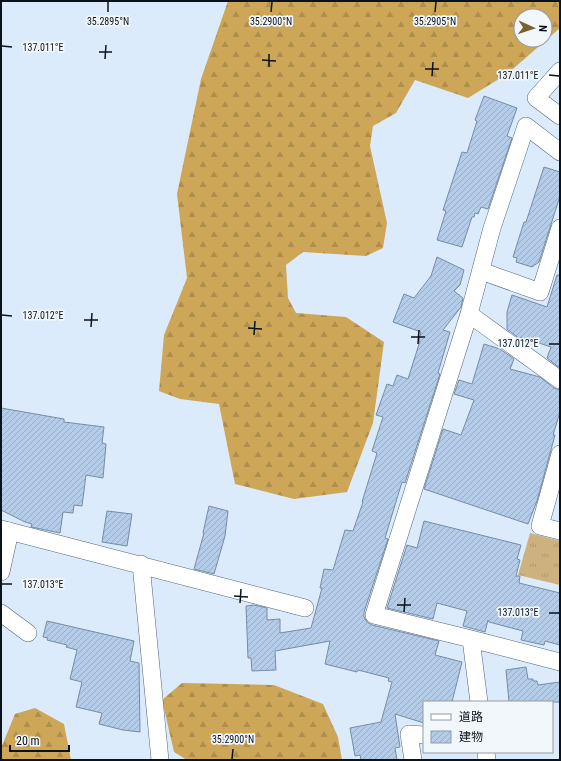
<svg xmlns="http://www.w3.org/2000/svg" width="561" height="761" font-family="'Roboto Condensed','Noto Sans JP',sans-serif">
	<style>
		.forest { fill: url(#forest-firs); fill-rule: evenodd }
		.park { fill: url(#park-tufts) }
		.building { fill: url(#building-hatch); stroke: #758ca5 }
		.lines { fill: none; stroke-linecap: round; stroke-linejoin: round }
		.street-casing { stroke: #4f657c; stroke-width: 18 }
		.street { stroke: #fff; stroke-width: 17 }
		.ticks { fill: none; stroke: #0a121b; stroke-width: 1.5 }
		.ticks-label { font-size: 10px; text-anchor: middle; fill: #0a121b; stroke: #f2f7fc; stroke-width: 3.5; stroke-linejoin: round; paint-order: stroke }
	</style>
	<defs>
		<pattern id="forest-firs" width="22" height="20" patternUnits="userSpaceOnUse"><rect width="22" height="20" fill="#cda658"/><path d="M5 1l3.5 6h-7zM16 11l3.5 6h-7z" fill="#af8e4c"/></pattern>
		<pattern id="park-tufts" width="24" height="20" patternUnits="userSpaceOnUse"><rect width="24" height="20" fill="#cdb27f"/><path d="M3 7l-1-3M5 7V3M7 7l1-3M15 17l-1-3M17 17v-4M19 17l1-3" fill="none" stroke="#af986d"/></pattern>
		<pattern id="building-hatch" width="6" height="6" patternUnits="userSpaceOnUse"><rect width="6" height="6" fill="#b4cce7"/><path d="M-1 1l2-2M0 6l6-6M5 7l2-2" fill="none" stroke="#99aec6"/></pattern>
	</defs>
	<rect width="100%" height="100%" fill="#dcebfb"/>
	<path class="forest" d="M228,1H560V28L507,74L468,98L415,80L396,113L373,126L370,146L387,223L383,248L366,256L303,252L286,265L288,298L296,313L346,317L384,342L373,423L347,492L294,499L235,484L219,404L180,399L159,391L164,335L187,278L177,194L201,79ZM521,16H545V40H521Z
		M182,683L274,685L323,704L338,737L342,760H187L174,752L162,700Z
		M35,708L64,724L71,760H1V748L15,714Z"/>
	<path class="park" d="M530,533L560,541V585L518,575Z"/>
	<path class="building" d="M484,96L517,108L507,136L512,138L488,209L481,207L478,214L475,213L474,217H472L462,247L437,240L446,211L443,210L462,152L467,153L477,121L475,120Z
		M544,167L560,172V196L539,262L532,267L516,262L517,258L513,257L524,222H526Z
		M437,257L464,270L460,285L454,291L463,298L461,307L443,330L450,332L438,373L440,374L405,483L402,482L385,538L388,539L364,612V617L367,622L372,625L439,641L435,655L462,662L452,702H424V723L395,714L400,747L395,748L397,760H361L360,755L355,756L350,728L381,722L392,682L388,681L389,678L358,670L357,672L325,664L330,641L275,651L276,670L252,671L251,658H248L246,606L254,605L267,608V620L280,619V633L311,628L322,588H320L324,569L333,570L345,530L353,531L363,502H362L377,453L372,451L383,417L376,415L387,384L393,386L397,375L408,379L420,341H419L421,332L393,322L404,294L414,298L431,276Z
		M557,275H560V368L547,358L551,347L521,337L520,339L507,329V312L512,295L547,307Z
		M484,344L500,349L514,359L510,369L540,377L554,388L560,390V412L553,435H555L537,501L528,524L424,489L443,429L461,435L474,400L454,394L459,380L472,384Z
		M1,408L64,419V422L104,427L102,443L106,444L103,478L86,475L82,506L74,505L73,513L63,512L60,533L31,527L32,524L25,522L1,510Z
		M209,506L228,511L225,536L214,574L194,569L204,533H203Z
		M107,511L132,514L127,546L102,542Z
		M424,521L521,545L517,559L520,560L516,576H520L519,583L560,593V645L545,641L544,645L521,640L523,631L489,622L488,620L485,632L463,626L467,611L437,603L433,619L387,608L407,545L417,548Z
		M47,621L134,641L130,661L139,663L140,732L123,730L99,724L102,713L76,707L82,682L70,679L77,650L66,647L67,645L47,640L48,638L43,637Z
		M526,667L528,679H533V681H537L538,685L560,682V702H509L506,670Z"/>
	<g class="lines">
		<defs>
			<path id="street" d="M560,71L536,98L560,116
				M560,152L526,126L492,228L469,314L374,615L471,639L560,662
				M481,271L540,292L560,228
				M469,314L560,380
				M560,454L540,526L560,531
				M1,529L305,608
				M141,564L160,760
				M1,572L10,531
				M1,613L28,633
				M471,639L479,702
				M486,752L487,760
				M413,760L409,734L424,735"/>
		</defs>
		<use href="#street" class="street-casing"/>
		<use href="#street" class="street"/>
	</g>
	<path class="ticks" d="M108,12V2M271,12L272,2M435,12L436,2M2,46L12,47M99,52H112M105,59L106,45M262,60L276,61M269,67V54M425,69H439M549,75L559,76M432,76L433,62M2,315L12,316M84,320H98M91,327L92,313M248,328L262,329M254,335L255,321M411,337H425M418,344L419,330M549,344H559M2,584H12M234,596L248,597M240,603L241,589M397,605H411M404,612L405,598M549,613H559M232,759L233,749"/>
	<g class="ticks-label">
		<text x="108" y="25">35.2895°N</text>
		<text x="271" y="25">35.2900°N</text>
		<text x="435" y="25">35.2905°N</text>
		<text x="43" y="51">137.011°E</text>
		<text x="518" y="79">137.011°E</text>
		<text x="43" y="319">137.012°E</text>
		<text x="518" y="347">137.012°E</text>
		<text x="43" y="588">137.013°E</text>
		<text x="518" y="616">137.013°E</text>
		<text x="233" y="743">35.2900°N</text>
	</g>
	<rect width="561" height="761" fill="none" stroke="#0a121b" stroke-width="4"/>
	<rect x="423" y="701" width="130" height="52" fill="#f2f7fc" stroke="#959ba2"/>
	<rect x="431" y="714" width="20" height="6" fill="#ffffff" stroke="#959ba2"/>
	<text x="459" y="721" font-size="12" fill="#0a121b">道路</text>
	<rect x="431" y="731" width="20" height="12" fill="url(#building-hatch)" stroke="#959ba2"/>
	<text x="459" y="741" font-size="12" fill="#0a121b">建物</text>
	<g transform="translate(533 28) rotate(93)"><circle r="19" fill="#f2f7fc" stroke="#959ba2"/>
	<path d="M0-3L7 15L0 10L-7 15Z" fill="#796132"/>
	<text y="-6" font-size="11" font-weight="bold" text-anchor="middle" fill="#0a121b">N</text>
	</g>
	<path d="M10 745v6h59v-6" fill="none" stroke="#0a121b" stroke-width="2"/>
	<text x="16" y="745" font-size="12" fill="#0a121b" stroke="#f2f7fc" stroke-width="3" paint-order="stroke">20 m</text>
</svg>
